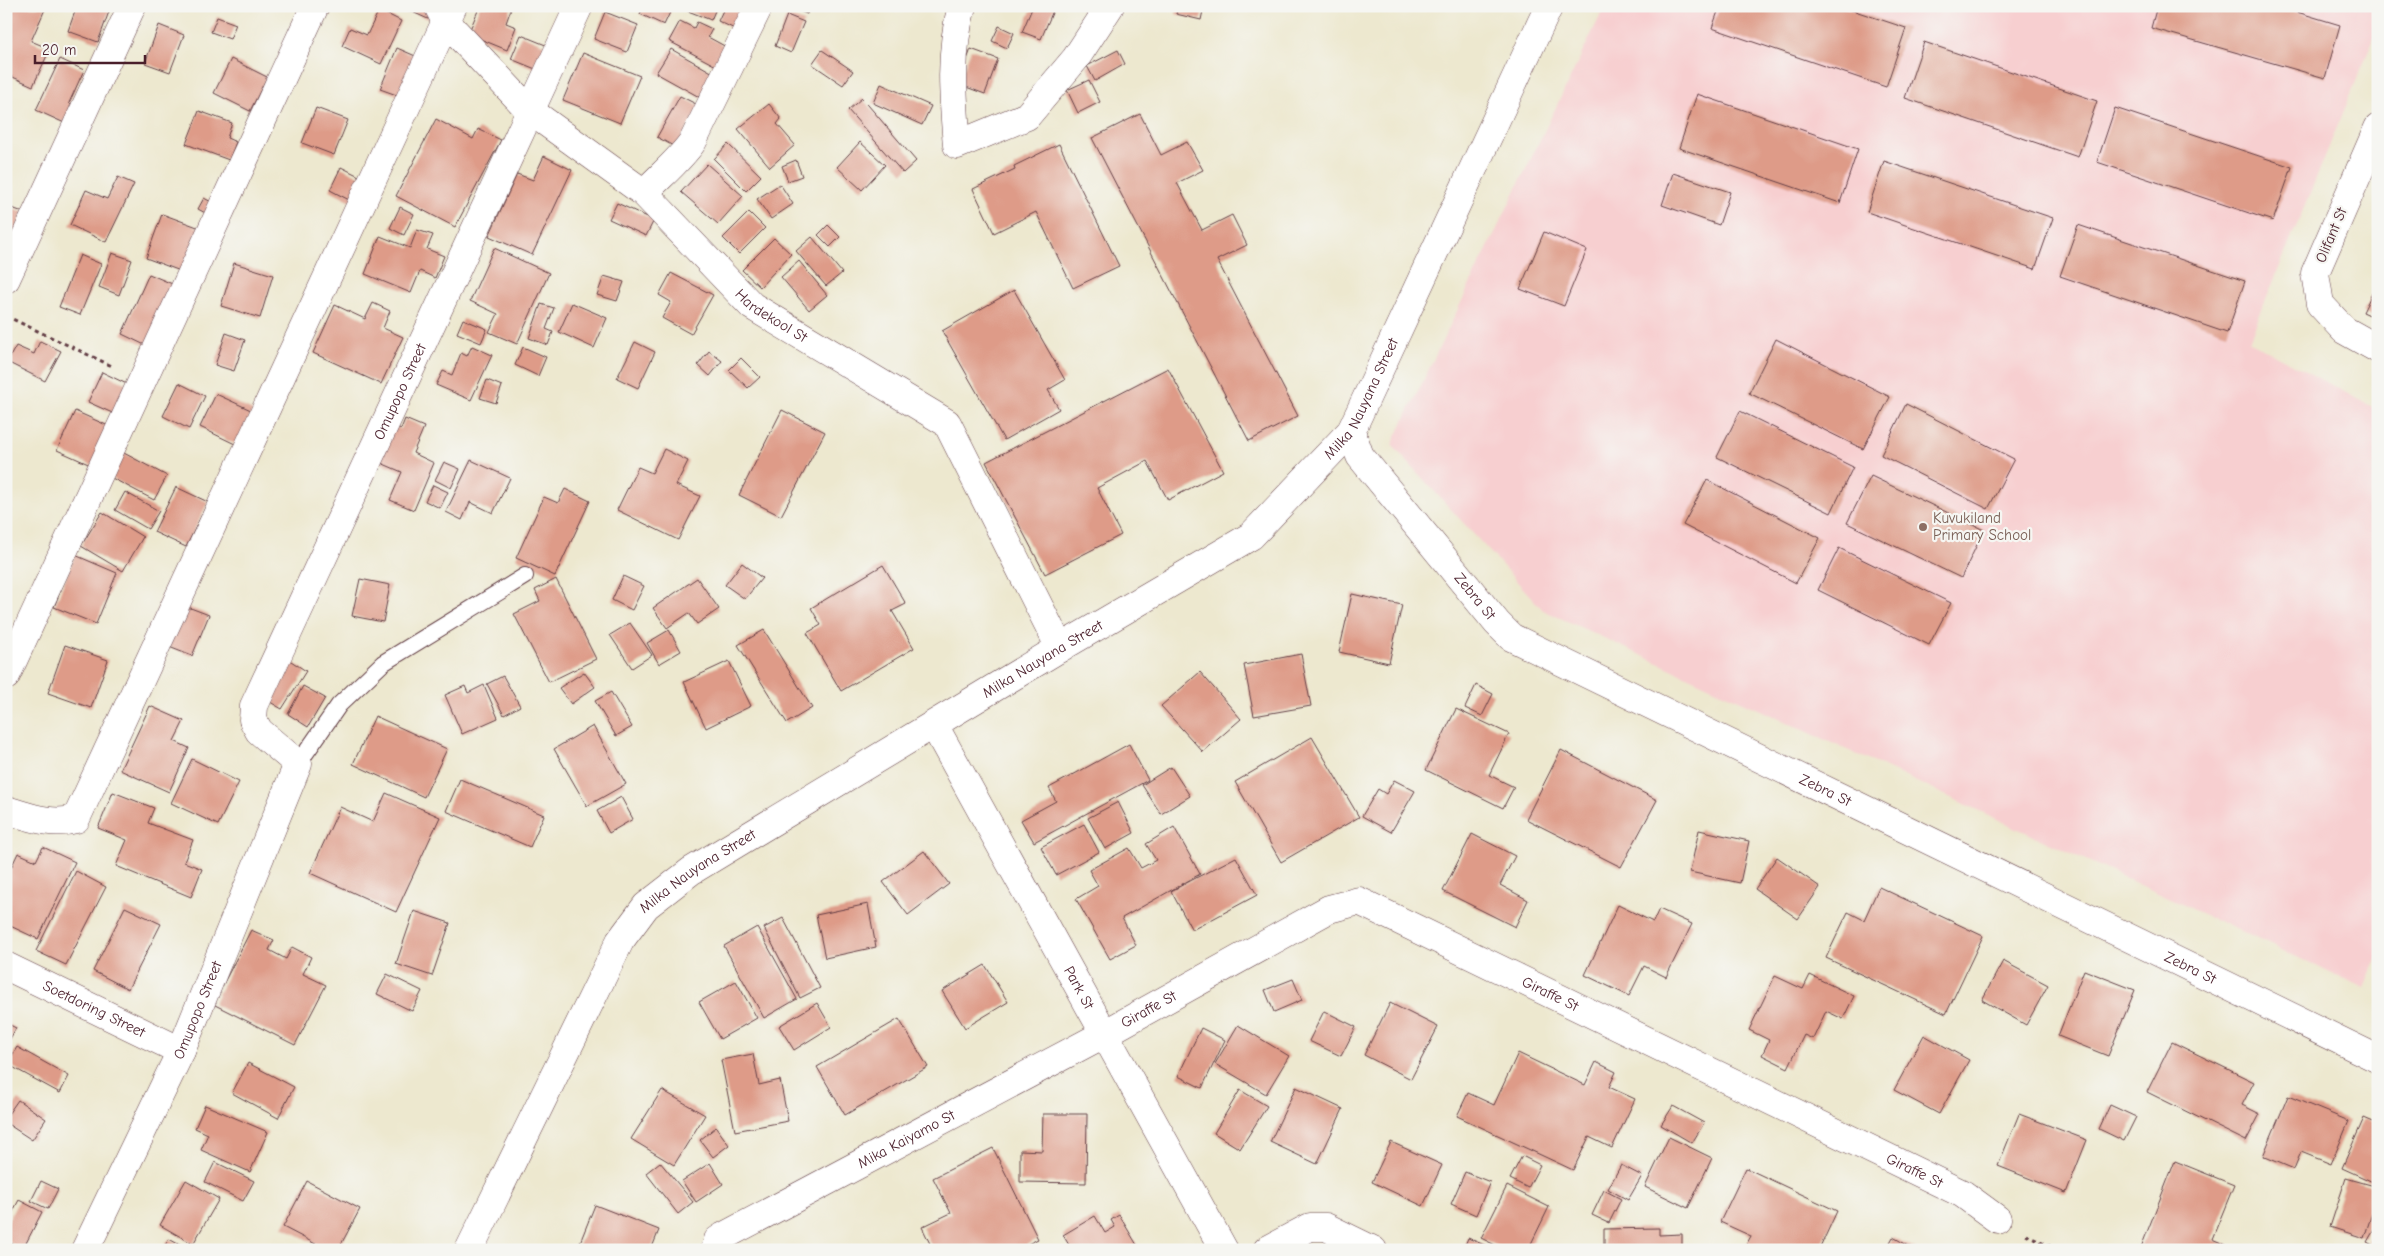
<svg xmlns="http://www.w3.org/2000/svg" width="2384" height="1256" font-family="'Comic Neue',sans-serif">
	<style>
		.built { fill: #f7cfd0 }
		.building { fill: #de9b88 }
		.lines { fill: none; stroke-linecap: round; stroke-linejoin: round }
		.lane-casing { stroke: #623d44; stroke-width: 18 }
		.street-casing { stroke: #623d44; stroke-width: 29 }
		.path { stroke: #623d44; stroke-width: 3; stroke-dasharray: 4 4; stroke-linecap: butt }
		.lane { stroke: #fff; stroke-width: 16 }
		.street { stroke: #fff; stroke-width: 28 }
		.education-dot { fill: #8d6e63; stroke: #f6f6f2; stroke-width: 2 }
		.labels { text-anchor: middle; stroke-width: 4.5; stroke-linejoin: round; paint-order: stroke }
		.street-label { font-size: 15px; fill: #4a1f2b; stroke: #f6f6f2 }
		.education-label { font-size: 15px; fill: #785e54; stroke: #f6f6f2; text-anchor: start }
	</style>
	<rect width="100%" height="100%" fill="#f6f6f2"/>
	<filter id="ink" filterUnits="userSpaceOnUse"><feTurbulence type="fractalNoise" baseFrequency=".02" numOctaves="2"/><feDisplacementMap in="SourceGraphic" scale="10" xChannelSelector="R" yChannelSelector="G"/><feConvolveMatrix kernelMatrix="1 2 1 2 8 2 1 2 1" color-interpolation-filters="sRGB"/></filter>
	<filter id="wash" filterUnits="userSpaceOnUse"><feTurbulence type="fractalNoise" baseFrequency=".0096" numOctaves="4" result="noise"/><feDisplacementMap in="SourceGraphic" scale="20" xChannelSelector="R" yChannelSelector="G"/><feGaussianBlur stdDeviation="1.12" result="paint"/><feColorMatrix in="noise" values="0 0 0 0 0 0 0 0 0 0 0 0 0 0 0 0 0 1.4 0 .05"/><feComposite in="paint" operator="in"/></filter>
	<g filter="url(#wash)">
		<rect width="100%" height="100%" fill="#ede8cf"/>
		<path class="built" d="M1605,6H2378V28L2249,341L2378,410V956L2364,988L1543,610L1392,445Z"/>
		<g id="blocks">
			<path class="building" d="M6,6L46,7L31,41L50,49L33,86L6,74Z
				M77,6H111L98,42L68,31Z
				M399,6H434L428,19Z
				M480,6H512L506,23L516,27L507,50L468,34Z
				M644,6H673L664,25L640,14Z
				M684,6H717L711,20L683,9Z
				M725,6H751L739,31L718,21Z
				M787,6H810L807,14Z
				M1033,6H1055L1041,39L1022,32Z
				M1178,6H1204L1201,20L1176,14Z
				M1720,6H1840L1906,28L1886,87L1712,28Z
				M2157,6H2277L2340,25L2325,78L2151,28Z
				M379,10L401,21L381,64L342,46L350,28L367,35Z
				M605,12L638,25L627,52L594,39Z
				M787,15L804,22L791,53L775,46Z
				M217,17L236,24L230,39L211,32Z
				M680,21L694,28L697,22L712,29L708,37L730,49L720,68L669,41Z
				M159,25L184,35L170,72L145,63Z
				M999,26L1014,33L1007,48L992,41Z
				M521,35L548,46L538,70L511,59Z
				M1924,42L2097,101L2078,157L1905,98Z
				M397,48L420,58L405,98L380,89Z
				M671,49L715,74L701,98L656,73Z
				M971,49L998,59L985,94L958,84Z
				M822,50L853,71L843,85L812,64Z
				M1118,50L1125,64L1095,81L1087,66Z
				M583,53L640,76L620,123L563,100Z
				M60,59L84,70L69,103L80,108L71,126L36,110Z
				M231,59L267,77L250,111L214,93Z
				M1089,80L1100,102L1078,113L1067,90Z
				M881,84L931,106L922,125L873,103Z
				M1697,94L1858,149L1840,203L1679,148Z
				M680,96L700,106L677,148L657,137Z
				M862,98L916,161L903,173L848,110Z
				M769,104L781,119L777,124L795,145L770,167L738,129Z
				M316,108L348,120L334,155L302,143Z
				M2115,108L2292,167L2273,221L2097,162Z
				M199,111L232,123L227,138L236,142L229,160L186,144Z
				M1140,114L1161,155L1187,142L1203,170L1177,183L1202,230L1232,215L1247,245L1217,260L1298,416L1249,441L1092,138Z
				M436,119L473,139L478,129L501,140L455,227L396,196Z
				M860,142L885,165L862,190L837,167Z
				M728,144L761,176L746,191L714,159Z
				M1059,144L1119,266L1073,288L1036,212L994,233L973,189L1015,169L1014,166Z
				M544,156L572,170L532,255L489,236L517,174L533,180Z
				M796,160L802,176L788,181L782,166Z
				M1884,161L2053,218L2035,269L1867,212Z
				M707,164L743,196L718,224L681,192Z
				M341,167L365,179L353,202L330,190Z
				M1673,173L1730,192L1719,225L1662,205Z
				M118,177L134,184L106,242L70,225L86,190L107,199Z
				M780,184L793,204L771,219L757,199Z
				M204,198L215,204L209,215L198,209Z
				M617,203L654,220L646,236L609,219Z
				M6,206L23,212L6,255Z
				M400,207L414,214L404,235L390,228Z
				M749,212L765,228L739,254L723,238Z
				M162,214L200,228L183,272L146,258Z
				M828,225L840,237L830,247L818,235Z
				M2078,225L2245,281L2227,333L2060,276Z
				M417,230L433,235L427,249L444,256L435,278L420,271L411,293L365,274L380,236L410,248Z
				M1544,232L1587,250L1564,306L1520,289Z
				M812,237L842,273L826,286L796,251Z
				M774,238L791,254L760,287L742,270Z
				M494,248L549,273L517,344L489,332L498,314L470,301Z
				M112,253L132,260L119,295L99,287Z
				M80,255L101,264L80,315L59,307Z
				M799,261L827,295L809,310L781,277Z
				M234,263L273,275L260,318L221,306Z
				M671,273L713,295L691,334L662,318L671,302L659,295Z
				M149,274L177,286L149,347L122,334Z
				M604,276L624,282L617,301L597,295Z
				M2378,281V319L2363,312Z
				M1014,290L1065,380L1048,390L1059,409L1004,440L942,331Z
				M373,303L390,311L383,328L403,337L381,384L313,353L335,305L365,319Z
				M572,303L607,318L594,348L559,332Z
				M541,304L554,308L546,329L553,332L548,345L529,338Z
				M463,319L487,329L481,343L457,333Z
				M226,333L245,340L234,371L215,365Z
				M1776,339L1890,397L1863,449L1749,393Z
				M40,341L61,351L45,381L7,362L16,346L34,354Z
				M635,342L655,352L638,388L617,378Z
				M472,346L492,355L471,400L436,385L443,371L452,375L461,353L467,356Z
				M523,347L546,357L538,376L515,365Z
				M709,351L722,361L710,376L698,365Z
				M741,358L760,377L748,388L729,370Z
				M1168,368L1223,471L1168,500L1147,461L1097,488L1121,535L1045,574L986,462Z
				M102,372L133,387L119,416L88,402Z
				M487,380L502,386L496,403L480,398Z
				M179,383L205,396L189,429L163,416Z
				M216,394L253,411L237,445L200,427Z
				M1906,404L2014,459L1988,509L1881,455Z
				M782,410L825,432L781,516L739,495Z
				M75,411L113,428L95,467L57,450Z
				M1740,411L1853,467L1831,513L1717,457Z
				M405,419L424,427L413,453L434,463L414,510L390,500L402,472L374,460L390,424L401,429Z
				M664,449L688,461L676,485L700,496L678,540L617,510L638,467L652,473Z
				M122,452L167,476L154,500L108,476Z
				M471,460L510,478L493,513L470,502L462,520L446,512Z
				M444,462L460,469L451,488L435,480Z
				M1871,476L1984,530L1961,578L1847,523Z
				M1707,480L1820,538L1796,583L1683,525Z
				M433,485L448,492L440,508L425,501Z
				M176,487L208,502L186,547L154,532Z
				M565,489L590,501L555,576L516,558L544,497L558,503Z
				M125,492L159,511L148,529L115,510Z
				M102,512L143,537L123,571L81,546Z
				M1839,548L1951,603L1929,645L1818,590Z
				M75,555L117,573L96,624L54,607Z
				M742,563L762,578L745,599L725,585Z
				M883,565L906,604L892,611L914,648L841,691L807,633L821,625L811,608Z
				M623,576L644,586L632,610L612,600Z
				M697,578L719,609L697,624L689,613L667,628L653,608Z
				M360,579L390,585L383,622L352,616Z
				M556,579L596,659L549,682L514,614L540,601L535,590Z
				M1352,594L1402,605L1389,663L1339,652Z
				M180,604L209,615L192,656L164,645Z
				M630,623L652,655L632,668L610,635Z
				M669,630L681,651L659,664L647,643Z
				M764,630L812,708L787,723L738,645Z
				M65,645L108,660L91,708L48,693Z
				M1301,654L1311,706L1254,716L1244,665Z
				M285,657L306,671L282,709L260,696Z
				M729,661L751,706L706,728L684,682Z
				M584,672L595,687L571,704L559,688Z
				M1200,672L1241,719L1203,752L1161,706Z
				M503,676L520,706L504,715L487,684Z
				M484,685L498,718L462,734L445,695L465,686L468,693Z
				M1476,685L1493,694L1482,716L1465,708Z
				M303,686L325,698L308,727L288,714Z
				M611,692L632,727L616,736L595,701Z
				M150,706L184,721L174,741L189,748L169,792L120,770Z
				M1456,709L1509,734L1489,775L1514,787L1503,808L1426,770Z
				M375,716L447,749L424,797L353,764Z
				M593,726L626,784L587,806L554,749Z
				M1312,737L1359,817L1281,862L1235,782Z
				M1129,744L1148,780L1034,842L1021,820L1056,801L1049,788Z
				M1561,750L1657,800L1621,867L1526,819Z
				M192,759L239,782L218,825L171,803Z
				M1171,767L1190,796L1161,814L1142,785Z
				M460,779L544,815L530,847L446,811Z
				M1394,780L1415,791L1391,832L1362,816L1378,789L1386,794Z
				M113,792L154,808L148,823L193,840L184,862L202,869L191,897L116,866L127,840L98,828Z
				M386,793L440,817L396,912L310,873L340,807L373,822Z
				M621,797L633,819L609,833L597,811Z
				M1118,802L1134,833L1105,849L1088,818Z
				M1084,824L1099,852L1056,875L1041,847Z
				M1174,827L1200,874L1122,918L1136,945L1110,959L1076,899L1098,886L1089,870L1129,848L1141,868L1156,860L1146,844Z
				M1699,830L1749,841L1740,883L1690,872Z
				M1472,834L1515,856L1500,885L1528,900L1515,927L1443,891Z
				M43,847L75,862L38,939L6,924V878L18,853L36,861Z
				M924,851L949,884L908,915L883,882Z
				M1236,857L1257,895L1192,930L1171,891Z
				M1777,857L1820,887L1798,919L1755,889Z
				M76,871L106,887L66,965L36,951Z
				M1879,887L1983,936L1946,1014L1826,958L1848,912L1864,920Z
				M868,904L876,947L825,958L816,915Z
				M1618,905L1653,922L1659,909L1692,924L1666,977L1644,966L1629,996L1585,975Z
				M125,907L161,924L128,989L93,971Z
				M414,911L450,923L432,976L396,964Z
				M783,918L820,988L800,998L764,928Z
				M757,927L797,999L764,1018L724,946Z
				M251,930L274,940L269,950L286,959L292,947L311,957L303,974L326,985L295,1045L213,1004Z
				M2003,961L2048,985L2026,1025L1982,1000Z
				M985,965L1008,1002L965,1028L942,991Z
				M2084,970L2135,990L2108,1056L2058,1036Z
				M387,974L422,991L412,1011L377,994Z
				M1810,975L1854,996L1843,1019L1826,1011L1813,1039L1804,1035L1788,1068L1762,1055L1769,1040L1749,1030L1775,976L1803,989Z
				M1293,979L1302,1000L1274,1012L1265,990Z
				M736,981L757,1018L720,1039L699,1002Z
				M817,1003L831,1027L794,1050L779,1026Z
				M1390,1003L1438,1027L1411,1079L1364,1055Z
				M1324,1011L1356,1027L1341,1056L1309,1041Z
				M899,1019L928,1067L845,1115L817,1067Z
				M6,1023L16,1028L6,1046Z
				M1238,1025L1289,1056L1266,1094L1215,1064Z
				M1201,1028L1225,1040L1202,1088L1178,1076Z
				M1924,1035L1969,1060L1939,1114L1894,1090Z
				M2172,1042L2254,1082L2242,1105L2260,1114L2246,1141L2147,1092Z
				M17,1047L69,1076L60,1093L7,1064Z
				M1518,1053L1585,1085L1596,1062L1616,1072L1609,1087L1635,1099L1612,1148L1589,1137L1573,1170L1457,1116L1468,1093L1494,1105Z
				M753,1054L759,1085L780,1080L788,1121L735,1131L721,1060Z
				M248,1063L294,1087L278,1118L232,1093Z
				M1296,1087L1343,1109L1317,1164L1270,1142Z
				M662,1090L705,1115L674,1165L631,1139Z
				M1240,1090L1267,1106L1240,1149L1214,1133Z
				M2288,1096L2349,1121L2331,1164L2301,1152L2294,1169L2263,1156Z
				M18,1100L46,1119L32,1140L6,1123V1117Z
				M205,1105L268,1132L250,1172L201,1150L208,1134L195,1128Z
				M2110,1105L2136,1117L2124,1141L2099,1129Z
				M1673,1106L1704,1123L1692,1143L1661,1125Z
				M1043,1114H1087L1086,1183L1020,1182V1150L1042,1151Z
				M2019,1114L2087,1140L2066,1193L1998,1166Z
				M2364,1118L2378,1124V1171L2373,1182L2342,1168Z
				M716,1127L729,1145L713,1157L700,1140Z
				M1669,1137L1712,1158L1688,1208L1645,1187Z
				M1391,1142L1442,1165L1423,1206L1372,1182Z
				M993,1148L1038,1239L1016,1250H933L922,1227L951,1213L933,1178Z
				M1522,1156L1540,1165L1528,1188L1510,1179Z
				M2175,1161L2234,1185L2212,1239L2238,1250H2140Z
				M215,1162L254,1181L243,1201L205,1182Z
				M660,1162L693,1202L678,1214L646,1173Z
				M710,1163L723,1184L696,1202L682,1181Z
				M1621,1165L1642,1176L1628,1200L1608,1189Z
				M1746,1168L1837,1211L1819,1250H1750L1745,1247L1751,1236L1720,1222Z
				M1465,1172L1490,1182L1476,1215L1451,1204Z
				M2346,1178L2378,1187V1195L2364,1238L2330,1227Z
				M186,1180L219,1199L193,1244L160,1225Z
				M41,1181L58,1189L48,1209L31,1201Z
				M307,1181L360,1209L338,1250H327L283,1227Z
				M1507,1186L1549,1207L1528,1250H1505L1481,1238Z
				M1604,1190L1621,1199L1609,1223L1592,1215Z
				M19,1200L42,1212L23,1249L6,1241V1224Z
				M595,1205L659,1230L651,1250H577Z
				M1119,1215L1140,1250H1072L1063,1235L1095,1216L1105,1233L1115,1227L1111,1220Z
				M2378,1223V1248L2367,1242Z
				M1659,1228V1235L1682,1234V1250H1604V1229Z
				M1893,1237L1916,1250H1886Z
				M1468,1238L1496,1250H1463Z
				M169,1239L189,1250H162Z"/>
		</g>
	</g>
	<g filter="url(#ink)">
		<use href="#blocks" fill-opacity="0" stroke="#623d44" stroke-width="1"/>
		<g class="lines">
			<defs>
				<path id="lane" d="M298,764L339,705L383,663L525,576"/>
				<g id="street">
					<path d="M962,6C949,52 953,98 957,145L1027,116L1076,58L1110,6"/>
					<path id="s1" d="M439,8L446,22L529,110L644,193L752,306L947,423L1060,648"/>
					<path d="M2378,128L2315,273L2320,304L2344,330L2378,349"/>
					<path d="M644,193C660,176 680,160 693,141L759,6"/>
					<path d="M6,279L132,6"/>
					<path id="s2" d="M1351,431L1360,456L1497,623L1511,637L2378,1059"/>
					<path d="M6,676L315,6"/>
					<path id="s3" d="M934,725L1224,1250"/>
					<path d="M6,810C31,817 51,826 76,819L453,6"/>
					<path id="s4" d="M6,966L181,1051"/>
					<path id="s5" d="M85,1250L181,1051L298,764L259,731L253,720L254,706L579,6"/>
					<path id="s6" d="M469,1250L620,941L646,906L691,871L1060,648L1251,536L1351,431L1549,6"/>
					<path id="s7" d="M715,1250L718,1240L724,1236L1104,1034L1329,909L1359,901L1963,1194L1997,1219"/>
					<path d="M1267,1250L1310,1227H1326L1373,1250"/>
				</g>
			</defs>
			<use href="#lane" class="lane-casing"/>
			<use href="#street" class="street-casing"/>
			<path class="path" d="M6,316L112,366
				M2026,1234L2058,1250"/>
			<use href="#lane" class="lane"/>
			<use href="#street" class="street"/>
		</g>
	</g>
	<circle class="education-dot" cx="1923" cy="527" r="5"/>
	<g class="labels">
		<g class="street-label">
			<text transform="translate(2331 235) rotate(-67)" y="5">Olifant St</text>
			<text dy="5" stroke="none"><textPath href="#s1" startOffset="456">Hardekool St</textPath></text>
			<text dy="5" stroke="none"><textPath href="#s5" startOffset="955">Omupopo Street</textPath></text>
			<text dy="5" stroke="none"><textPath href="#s6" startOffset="1275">Milka Nauyana Street</textPath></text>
			<text dy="5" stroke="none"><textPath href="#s2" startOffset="208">Zebra St</textPath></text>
			<text dy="5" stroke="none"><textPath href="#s6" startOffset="855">Milka Nauyana Street</textPath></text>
			<text dy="5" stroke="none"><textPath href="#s2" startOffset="612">Zebra St</textPath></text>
			<text dy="5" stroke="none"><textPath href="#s6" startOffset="450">Milka Nauyana Street</textPath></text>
			<text dy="5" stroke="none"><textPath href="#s2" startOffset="1018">Zebra St</textPath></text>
			<text dy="5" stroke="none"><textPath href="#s3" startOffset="300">Park St</textPath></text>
			<text dy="5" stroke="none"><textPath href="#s7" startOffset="949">Giraffe St</textPath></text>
			<text dy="5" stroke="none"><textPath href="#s4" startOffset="98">Soetdoring Street</textPath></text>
			<text dy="5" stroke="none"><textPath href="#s7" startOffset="499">Giraffe St</textPath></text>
			<text dy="5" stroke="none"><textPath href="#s5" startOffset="265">Omupopo Street</textPath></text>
			<text dy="5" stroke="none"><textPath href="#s7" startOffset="224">Mika Kaiyamo St</textPath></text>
			<text dy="5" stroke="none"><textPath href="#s7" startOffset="1354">Giraffe St</textPath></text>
		</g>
		<g class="education-label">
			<text x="1933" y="523">Kuvukiland<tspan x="1933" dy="17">Primary School</tspan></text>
		</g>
	</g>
	<rect width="2384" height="1256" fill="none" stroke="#f6f6f2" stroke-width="25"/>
	<path d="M35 55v8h110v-8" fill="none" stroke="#4a1f2b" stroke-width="2.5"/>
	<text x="42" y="55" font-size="15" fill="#4a1f2b" stroke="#f6f6f2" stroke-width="4" paint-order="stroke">20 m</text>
</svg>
